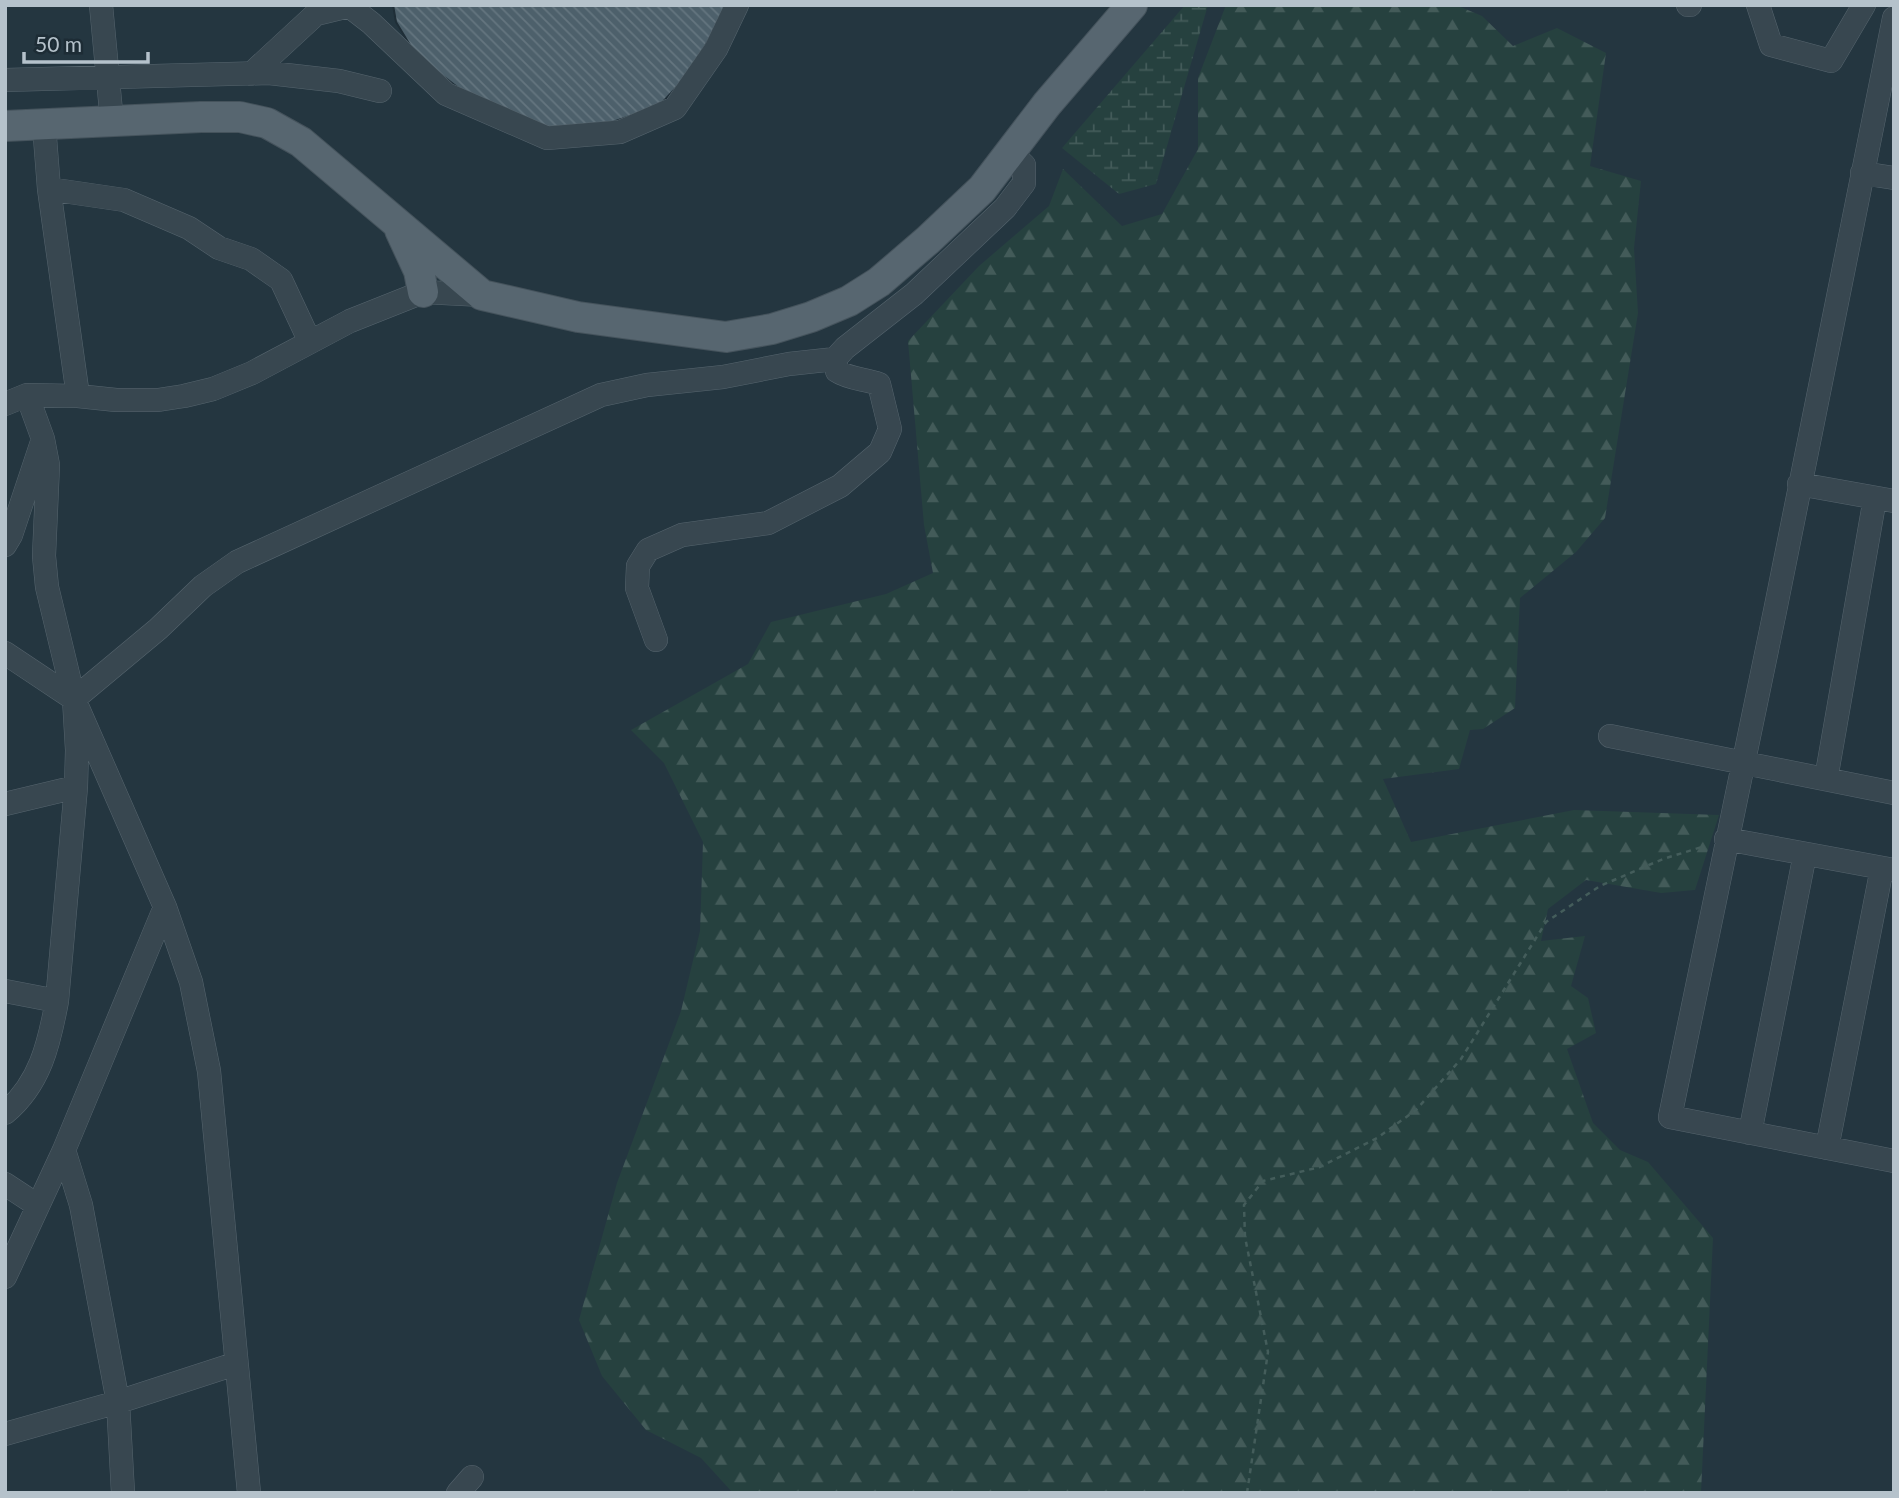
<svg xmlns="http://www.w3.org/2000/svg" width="1899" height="1498" font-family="Lato,sans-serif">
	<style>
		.forest { fill: url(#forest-firs) }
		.wetland { fill: url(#wetland-marsh) }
		.building { fill: url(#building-back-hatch); stroke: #1f2e37; stroke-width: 2 }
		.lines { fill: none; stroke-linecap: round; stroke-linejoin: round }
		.minor-casing { stroke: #56656e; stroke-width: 24 }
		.major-casing { stroke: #45535c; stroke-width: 32 }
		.path { stroke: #445d5b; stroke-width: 2.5; stroke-dasharray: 5 5; stroke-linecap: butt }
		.minor { stroke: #384750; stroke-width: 23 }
		.major { stroke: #576670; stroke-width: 30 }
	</style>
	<defs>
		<pattern id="forest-firs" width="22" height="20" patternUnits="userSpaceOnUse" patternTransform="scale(1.75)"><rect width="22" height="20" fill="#26413f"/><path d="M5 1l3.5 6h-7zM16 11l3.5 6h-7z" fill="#435b59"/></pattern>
		<pattern id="wetland-marsh" width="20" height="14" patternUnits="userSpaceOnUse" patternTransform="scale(1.75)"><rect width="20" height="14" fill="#26413f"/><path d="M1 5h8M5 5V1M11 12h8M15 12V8" fill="none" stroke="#435b59"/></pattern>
		<pattern id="building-back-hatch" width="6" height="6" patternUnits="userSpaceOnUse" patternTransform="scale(1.75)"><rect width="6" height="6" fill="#4d606b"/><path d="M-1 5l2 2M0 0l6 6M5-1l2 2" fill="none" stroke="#64757f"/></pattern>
	</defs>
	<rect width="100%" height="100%" fill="#243640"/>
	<path class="forest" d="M1226,5H1456L1482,16L1513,46L1557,28L1606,53L1590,166L1641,181L1634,248L1638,313L1605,518L1576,552L1520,598L1515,708L1483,729L1470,730L1459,769L1383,779L1411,842L1574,810L1719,815L1695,890L1661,893L1586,880L1548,909L1541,941L1585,936L1571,986L1588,998L1596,1033L1567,1049L1593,1123L1620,1150L1648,1162L1713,1238L1701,1493H733L701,1458L646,1430L602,1376L579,1320L617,1183L681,1011L700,931L703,842L664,763L631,730L748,664L771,622L886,594L933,573L924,525L908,341L979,266L1049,206L1063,169L1122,226L1162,214L1198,149V78Z"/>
	<path class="wetland" d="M1185,5H1208L1156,184L1119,194L1062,148Z"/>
	<path class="building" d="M393,5H729L688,75L659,106L610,123L554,133L461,90L416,55L396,22Z"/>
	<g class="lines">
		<defs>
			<path id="minor" d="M101,5L112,122
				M1688,5H1690
				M1758,5L1771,45L1831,61L1864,5
				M1894,18L1775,611L1670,1117L1894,1161
				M251,74L316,14L349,6L371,23L446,94L547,138L620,132L675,108L716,49L737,5
				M5,80L269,73L339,81L380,91
				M44,125L49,189L78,396
				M1862,173L1894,178
				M49,189L124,200L189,228L219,248L251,259L281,280L310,342
				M5,404L27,395L78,396L116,400H158L184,396L213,389L252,373L350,321L423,292L482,295
				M1799,484L1894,501
				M5,545L11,535L43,439L27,395
				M656,640L637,588L638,566L648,550L682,535L768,523L840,486L880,452L890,429L879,384C865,379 849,379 837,371L835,359L845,348L914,294L1005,208L1024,183V165L1011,153
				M5,653L74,699L165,907L191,982L209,1071L249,1493
				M74,699L158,629L203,586L237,562L601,395L647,385L723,377L789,364L835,359
				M1610,736L1894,793
				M1826,779L1875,498
				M5,804L76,787
				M1726,839L1894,870
				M5,991L57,1001
				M5,1113C40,1084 49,1044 57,1001L76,787L77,750L74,699L47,587L44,556L48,465L43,439
				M1750,1133L1805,854
				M1827,1148L1882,868
				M5,1184L37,1205
				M5,1277L64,1150
				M5,1434L118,1402L235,1364
				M123,1493L118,1402L81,1205L64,1150L165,907
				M458,1493L472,1477"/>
			<path id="major" d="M5,126L201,117H240L267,123L301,142L482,295L578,317L726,337L772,329L811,317L849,301L879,282L928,240L982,189L1047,104L1132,5
				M400,230L419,271L423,292"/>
		</defs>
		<use href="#minor" class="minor-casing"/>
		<use href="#major" class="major-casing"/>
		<path class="path" d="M1247,1493L1268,1352L1245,1237L1244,1205L1263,1181L1320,1167L1377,1138L1416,1110L1461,1059L1546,922L1600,886L1663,859L1705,846"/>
		<use href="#minor" class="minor"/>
		<use href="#major" class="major"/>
	</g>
	<rect width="1899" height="1498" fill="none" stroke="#b5c2cb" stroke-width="14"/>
	<path d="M24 52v10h124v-10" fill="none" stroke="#b5c2cb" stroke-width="3.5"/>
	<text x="35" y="52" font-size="21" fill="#b5c2cb" stroke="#1d2c35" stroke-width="5" paint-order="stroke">50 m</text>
</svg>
